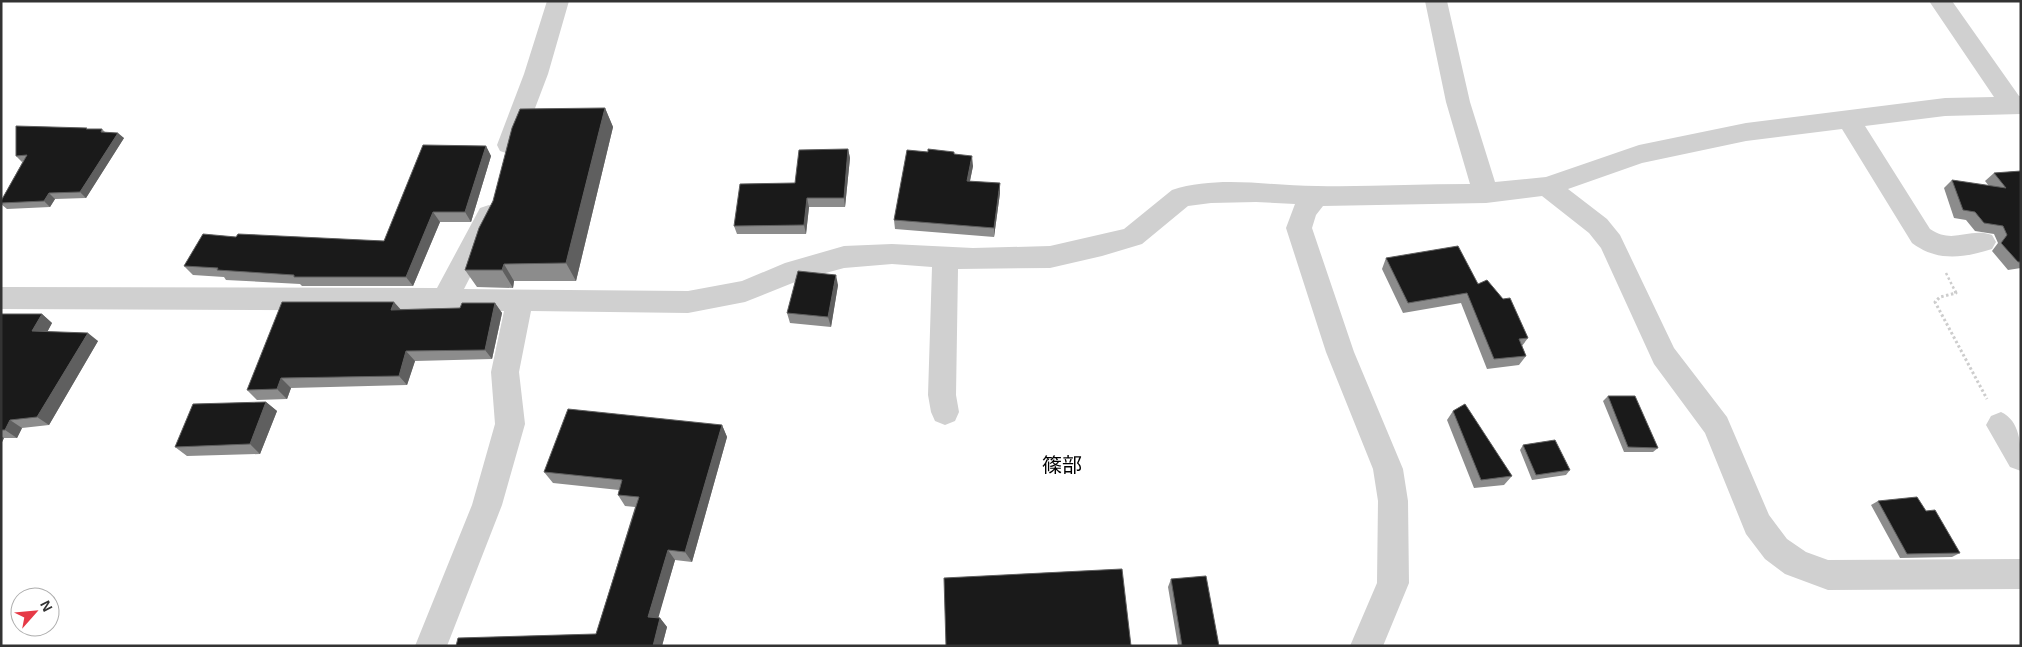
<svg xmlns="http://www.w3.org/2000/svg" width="2022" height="647" font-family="Helvetica,'Noto Sans JP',sans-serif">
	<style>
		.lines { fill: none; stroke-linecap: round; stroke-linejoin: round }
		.path-far1 { stroke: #cdcdcd; stroke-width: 2.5; stroke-dasharray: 2.5 2.5; stroke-linecap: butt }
		.path { stroke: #cdcdcd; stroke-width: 3; stroke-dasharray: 2.5 2.5; stroke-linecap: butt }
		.minor { fill: #d0d0d0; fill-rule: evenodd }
		.wall { fill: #8c8c8c }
		.shaded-wall { fill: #5f5f5f }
		.building { fill: #1a1a1a; stroke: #5f5f5f }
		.labels { text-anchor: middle; stroke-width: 5; stroke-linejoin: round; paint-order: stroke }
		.quarter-label { font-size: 20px; fill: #000; stroke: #fff }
	</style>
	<rect width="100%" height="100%" fill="#fff"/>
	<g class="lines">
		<path class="path-far1" d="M1946,273L1956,293"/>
		<path class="path" d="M1955,291L1956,293L1940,297L1935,302L1987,399"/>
		<path class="minor" d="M547,1H569L548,74L521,145L518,151L509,154L500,151L497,145L524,74Z
			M1425,1H1447L1470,102L1495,182L1546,177L1639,145L1746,123L1945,98L1994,97L1929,1H1952L2019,96H2021V114L1945,116L1865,126L1930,229C1953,245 1969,227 1992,235L1996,242L1992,249C1964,258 1937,262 1912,243L1842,129L1746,141L1642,163L1568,189L1607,219L1620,235L1674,348L1727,417L1769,515L1787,539L1806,552L1828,560L2021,559V589L1828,590L1785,574L1765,559L1746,534L1705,433L1654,364L1601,248L1589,233L1542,196L1486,203L1323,206L1316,215L1312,228L1354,352L1403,469L1408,501L1409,583L1383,646H1350L1377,583L1378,501L1373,469L1326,352L1286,228L1295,204L1256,202L1211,203L1188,206L1142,244L1102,256L1050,268L958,269L956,395L959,412L955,421L945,425L935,421L931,412L928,395L932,267L892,264L844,268L800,280L745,302L688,313L531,311L519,372L525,424L502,505L447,646H415L472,505L495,424L491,372L504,311L1,309V287L437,288L480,208L489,205L498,208L502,215L464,289L688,291L742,281L785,263L844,246L892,244L973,248L1050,246L1124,229L1172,190C1219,175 1269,186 1317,186C1368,187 1419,184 1470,184L1446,102Z
			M2001,412C2022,422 2021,448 2021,471L2010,467L1986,425L1991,416Z"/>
	</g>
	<path class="wall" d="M605,108L613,127L576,281H514L513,288L477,287L465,270Z
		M89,129H102L105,132L124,138L86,198L55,199L50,207L7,209L1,204V201L23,161L22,162L16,156Z
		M486,146L491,156L471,222H440L413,286H302L300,284L226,280L224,277L193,275L184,266L236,237L384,241Z
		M848,149L850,158L845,207H809L806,234H737L734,226L795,183Z
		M928,152L955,154L973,166L970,181L1000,193L994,237L895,229L894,220Z
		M2021,171V268L2008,270L1992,251L1998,243L1994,234L1975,231L1966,220L1954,218L1944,188L1952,180L1989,186L1985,181L1994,173Z
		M1386,258L1478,284L1528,338L1522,346L1526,356L1519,365L1487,369L1461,303L1403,313L1382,269Z
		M838,285L831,327L790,323L787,313Z
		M495,303L502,313L492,359L415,361L407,385L291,388L287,399L257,400L247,390L400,309L460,308Z
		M1,314H42L52,323L47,332L98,341L49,425L22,428L17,438H4L1,444Z
		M1608,396L1658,448L1653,452H1624L1603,401Z
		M266,402L277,411L260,454L187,456L175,447Z
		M1453,411L1512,476L1504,485L1474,488L1447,420Z
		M722,425L727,437L692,562L675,560L658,617L660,618L667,627L662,646H456L596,634L635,507L625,506L618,495L619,490L553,483L544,472Z
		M1523,445L1570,470L1566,475L1532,480L1520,450Z
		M1878,501L1960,553L1952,557L1900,558L1871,505Z
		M1171,579L1219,646H1178L1168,587Z"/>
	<path class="shaded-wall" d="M605,108L613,127L576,281L566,263Z
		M118,133L124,138L86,198L80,192Z
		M486,146L491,156L471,222L465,212Z
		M848,149L850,158L845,207L844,198Z
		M972,156L973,166L968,190L967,181Z
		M1000,183V193L994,237V228Z
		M49,193L55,199L50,207L44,201Z
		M807,198L809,207L806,234L804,225Z
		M433,212L440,222L413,286L406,277Z
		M504,264L514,281L513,288L502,270Z
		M836,275L838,285L831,327L828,317Z
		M394,302L403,312L391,310Z
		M495,303L502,313L492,359L485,350Z
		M42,314L52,323L43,340L32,331Z
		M88,333L98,341L49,425L37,417Z
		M406,351L415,361L407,385L399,376Z
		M281,378L291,388L287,399L277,389Z
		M266,402L277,411L260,454L250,444Z
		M10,420L22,428L17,438L5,430Z
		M722,425L727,437L692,562L685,552Z
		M1,436L4,438L1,444Z
		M668,550L675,560L656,626L648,617Z
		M660,618L667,627L662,646H653Z"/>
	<path class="building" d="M605,108L566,263L504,264L502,270H465L479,228L493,201L512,128L520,109Z
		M16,126L87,128L86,129H102L101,132L118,133L80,192L49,193L44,201L1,203V201L27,155L16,156Z
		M423,145L486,146L465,212H433L406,277H294V275L217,270L218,268L184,266L203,234L236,237L238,234L384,241Z
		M848,149L844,198H807L804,225L734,226L740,184L795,183L799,150Z
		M928,149L954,152V154L972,156L967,181L1000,183L994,228L894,220L907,150L928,152Z
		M2021,171V262H2018L2001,243L2007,235L2003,226L1984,223L1975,212L1963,210L1952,180L2006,188L1994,173Z
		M1458,246L1478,284L1487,280L1503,299L1510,298L1528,338L1519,339L1526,356L1494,359L1467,293L1408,303L1386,258Z
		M798,271L836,275L828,317L787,313Z
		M282,302H394L391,310L460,308L462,303H495L485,350L406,351L399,376L281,378L277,389L247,390Z
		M1,314H42L32,331L88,333L37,417L10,420L5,430H1Z
		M1608,396H1635L1658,448L1628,447Z
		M266,402L250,444L175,447L193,404Z
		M1465,404L1512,476L1481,480L1453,411Z
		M568,409L722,425L685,552L668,550L648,617L660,618L653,646H456L458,638L596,634L639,497L618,495L622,480L544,472Z
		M1555,440L1570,470L1536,475L1523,445Z
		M1917,497L1926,511L1935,510L1960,553L1907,554L1878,501Z
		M1122,569L1131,646H946L944,578Z
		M1206,576L1219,646H1182L1171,579Z"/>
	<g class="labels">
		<g class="quarter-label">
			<text x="1062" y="472">篠部</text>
		</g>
	</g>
	<rect width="2022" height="647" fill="none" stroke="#333333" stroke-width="5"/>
	<g transform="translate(35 612) rotate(63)"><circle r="24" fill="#ffffff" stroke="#adadad"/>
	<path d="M0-4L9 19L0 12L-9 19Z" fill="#e63946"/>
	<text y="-8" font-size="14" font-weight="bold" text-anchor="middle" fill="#333333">N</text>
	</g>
</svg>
